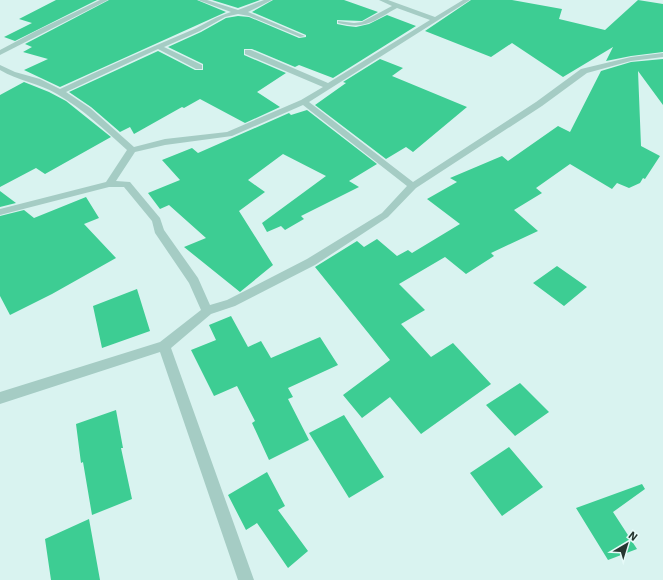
<svg xmlns="http://www.w3.org/2000/svg" width="663" height="580" font-family="'IBM Plex Sans',sans-serif">
	<style>
		.building { fill: #3dcd93 }
		.lines { fill: none; stroke-linecap: round; stroke-linejoin: round }
		.minor { fill: #a5ccc4; fill-rule: evenodd }
	</style>
	<rect width="100%" height="100%" fill="#d9f3f0"/>
	<path class="building" d="M56,0H97L15,41L4,37L32,23L19,19Z
		M109,0H197L226,12L60,87L24,70L48,59L23,52L32,47L25,44Z
		M212,0H260L238,8Z
		M273,0H344L378,12L362,21L337,20V24L347,26L356,27L369,24L387,15L416,26L333,78L299,65L295,67L252,49H244V55L286,73L257,92L280,107L245,123L200,99L184,108L182,107L134,134L130,127L120,132L91,107L69,92L158,51L195,70H203V64L168,47L201,32L226,18L238,16L249,17L299,38L306,37V35L252,12Z
		M471,0H512L562,9L559,19L605,30L638,0L663,4V52L631,56L606,61L613,47L563,77L512,43L491,57L425,31Z
		M380,59L403,68L392,76L467,107L413,152L406,147L386,159L315,105L346,83L343,82Z
		M663,59V105L638,71L641,146L660,156L645,179L643,178L640,183L629,188L617,183L612,189L570,164L536,188L542,193L514,210L538,231L491,253L494,256L466,274L445,257L399,284L425,310L401,324L431,357L453,343L491,384L421,434L390,397L362,418L343,395L390,360L315,267L357,241L364,247L377,239L397,256L408,250L412,253L460,224L427,199L457,182L450,178L502,156L508,161L558,126L570,132L601,71L631,62Z
		M24,82L49,92L66,101L111,137L45,174L36,168L0,187V95Z
		M307,110L377,164L349,181L359,187L301,216L304,219L285,230L281,226L267,232L262,223L326,176L283,154L248,180L265,192L239,211L273,265L240,292L184,247L206,238L169,205L160,209L148,193L180,180L162,160L192,148L198,153L289,113L291,115Z
		M0,191L16,203L0,207Z
		M86,197L99,218L84,224L116,258L52,294L10,315L0,296V216L24,210L34,218Z
		M557,266L587,287L564,306L533,283Z
		M137,289L150,331L102,348L93,306Z
		M231,316L248,347L261,341L271,358L320,337L338,365L288,388L293,397L288,399L309,440L269,460L252,423L255,421L237,386L214,396L191,350L216,340L209,325Z
		M520,383L549,412L515,436L486,405Z
		M116,410L123,448H121L132,499L92,515L83,462L81,463L76,424Z
		M344,415L384,477L349,498L309,433Z
		M509,447L543,487L502,516L470,473Z
		M267,472L285,506L278,510L308,551L288,568L257,523L246,530L228,495Z
		M642,484L645,489L613,512L637,549L608,560L576,508Z
		M89,519L100,580H51L45,539Z"/>
	<g class="lines">
		<path class="minor" d="M100,0H108L0,55V50L36,31Z
			M198,0H207L238,10L264,0H272L248,12L305,36L300,37L249,16L238,14L225,17L200,31L164,47L202,65V69H196L158,49L66,92L90,108L134,147L165,139L227,132L301,100L323,87L245,54V50H251L328,83L430,20L397,8C373,21 366,30 338,23V21L354,23L362,22L392,6L379,0H388L435,17L463,0H470L309,102L413,182L536,102L581,69L631,57L663,53V57L631,61L587,73L542,106L416,188L388,217L315,265L235,306L211,314L171,348L254,580H238L160,352L0,404V392L160,342L201,310L189,283L155,233L152,221L124,187H109L0,215V209L106,182L127,150C105,130 83,109 57,94C39,83 18,81 0,70V65L15,72L40,79L60,89C104,68 147,49 192,30C205,24 217,16 231,12ZM303,105L407,186L382,213L307,259L227,300L210,305L198,278L164,230L160,218L130,182L116,181L135,152L165,145L232,136Z"/>
	</g>
	<g transform="translate(627 544) rotate(38)" stroke="#e6faf8" stroke-width="3" paint-order="stroke">
	<path d="M0-3L7 15L0 10L-7 15Z" fill="#273731"/>
	<text y="-6" font-size="11" font-weight="bold" text-anchor="middle" fill="#273731">N</text>
	</g>
</svg>
